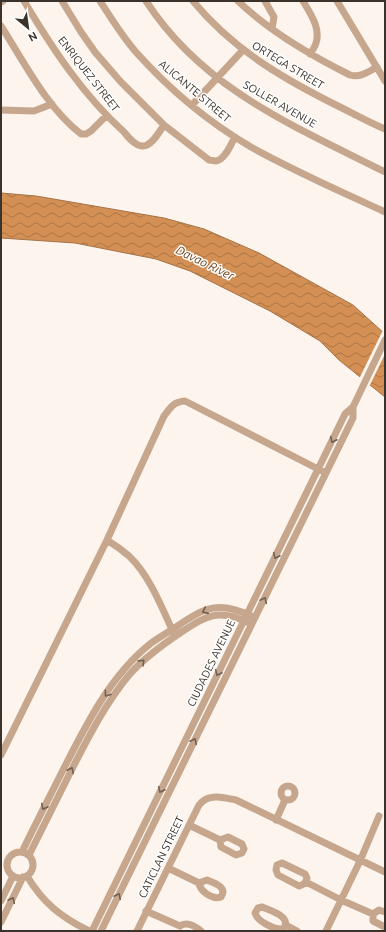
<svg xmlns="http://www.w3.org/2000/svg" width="386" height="932" font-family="Ubuntu,sans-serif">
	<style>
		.water { fill: url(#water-waves); stroke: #a57348 }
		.pier { fill: #fcf4ed }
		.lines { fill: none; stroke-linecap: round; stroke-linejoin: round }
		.minor { stroke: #c6a78e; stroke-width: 7 }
		.oneway { stroke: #726153 }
		.labels { text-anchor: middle; stroke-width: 3; stroke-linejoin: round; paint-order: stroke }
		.street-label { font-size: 11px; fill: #3a322b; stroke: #fff }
		.water-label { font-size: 12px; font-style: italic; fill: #6f4116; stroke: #fff }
	</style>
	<defs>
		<pattern id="water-waves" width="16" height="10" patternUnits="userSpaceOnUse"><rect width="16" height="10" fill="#d38f54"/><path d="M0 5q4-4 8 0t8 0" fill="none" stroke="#ac7546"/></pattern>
	</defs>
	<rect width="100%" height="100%" fill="#fcf4ed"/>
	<path class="water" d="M1,193L36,196L164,218L204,229L259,253L353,305L385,334V397L339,360L320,341L270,311L190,271L156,259L75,243L1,238Z"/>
	<path class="pier" d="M383,330L385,332V354L369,387L359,379Z"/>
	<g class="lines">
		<path class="minor" d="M24,1C52,48 83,95 124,132C128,137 136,147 143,146C152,146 159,132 164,125
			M62,1L81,32L95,52L120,81L164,125L209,160C211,160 213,161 216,161C225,160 231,144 235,137
			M100,1C111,18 122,36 135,51C168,88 208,122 251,147C294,171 340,191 385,212
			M146,1C204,90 294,126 385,172
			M193,1C234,51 287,81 344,109C358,116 371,123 385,129
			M238,1C270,32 310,55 350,75C360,78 368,72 377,67
			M265,1L274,17L272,29
			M303,1C310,13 321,28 316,43C315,47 312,51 310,54
			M337,1L385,81
			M1,2L3,1
			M1,26C24,62 47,108 81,134H86L91,131L106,116
			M192,105L243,50
			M1,110L34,111L52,104
			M107,540C115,545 122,550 129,556C150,576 162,608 174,634
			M1,755L107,540L164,416C171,407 173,402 185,401L322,471
			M281 793a7 7 0 1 1 14 0a7 7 0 1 1-14 0Z
			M276,820L285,800
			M189,825L220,840
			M228,837L242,844L244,849L242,853L236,855L221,847L220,840Z
			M7 865a13 13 0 1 1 26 0a13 13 0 1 1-26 0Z
			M22,852C35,825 49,798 63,770C86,725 110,676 150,644C158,638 167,633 176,627C204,608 218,600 251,616
			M29,855C43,827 57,799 71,771C88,738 105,704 129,675C144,658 162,645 180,633C206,616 218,608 247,622
			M282,863L305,874L307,878C306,882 304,885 299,886L278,875L276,870L277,865Z
			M168,868L199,883C200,891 212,900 221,897C228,887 214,883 207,880L199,883
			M27,876C43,903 61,917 89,931
			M306,882L341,900L373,914
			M1,901L13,876
			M262,907C271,911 293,917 283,929C274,930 257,921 255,913L258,908Z
			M146,911L180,926
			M373,914V921L385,927
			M373,914L379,910L385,912
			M1,922L23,877
			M286,925L297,931
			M180,926C187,921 195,926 201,931
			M92,931L345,414L353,407L385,340
			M101,931L353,418V407
			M137,931L199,805C208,793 223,797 236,800L385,872
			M326,931L360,861L379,816"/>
	</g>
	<defs><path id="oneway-chevron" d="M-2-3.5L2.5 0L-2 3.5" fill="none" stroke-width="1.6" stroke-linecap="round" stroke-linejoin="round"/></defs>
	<g class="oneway">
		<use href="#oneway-chevron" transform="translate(333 440) rotate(116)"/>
		<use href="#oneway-chevron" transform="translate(276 556) rotate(116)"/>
		<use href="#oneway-chevron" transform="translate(264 600) rotate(-64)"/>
		<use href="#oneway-chevron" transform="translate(205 611) rotate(156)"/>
		<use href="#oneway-chevron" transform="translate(142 662) rotate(-44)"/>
		<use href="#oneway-chevron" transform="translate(218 673) rotate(116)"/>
		<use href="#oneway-chevron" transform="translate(107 694) rotate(126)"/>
		<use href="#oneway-chevron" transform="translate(194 741) rotate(-64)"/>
		<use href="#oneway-chevron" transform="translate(71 770) rotate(-63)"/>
		<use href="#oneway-chevron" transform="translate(161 790) rotate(116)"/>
		<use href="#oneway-chevron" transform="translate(44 807) rotate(117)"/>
		<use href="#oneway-chevron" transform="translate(118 896) rotate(-64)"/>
		<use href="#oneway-chevron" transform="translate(12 900) rotate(-64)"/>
	</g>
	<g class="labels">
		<g class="street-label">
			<text transform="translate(288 65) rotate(31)" y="4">ORTEGA STREET</text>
			<text transform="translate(89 74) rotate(52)" y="4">ENRIQUEZ STREET</text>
			<text transform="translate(195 91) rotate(40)" y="4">ALICANTE STREET</text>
			<text transform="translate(280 104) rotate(30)" y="4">SOLLER AVENUE</text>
			<text transform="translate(211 663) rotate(-64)" y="4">CIUDADES AVENUE</text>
			<text transform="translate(161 857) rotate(-64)" y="4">CATICLAN STREET</text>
		</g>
		<g class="water-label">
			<text transform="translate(205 263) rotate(26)" y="4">Davao River</text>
		</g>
	</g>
	<rect width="386" height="932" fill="none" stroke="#3a322b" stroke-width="4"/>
	<g transform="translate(28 28) rotate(151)" stroke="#ffffff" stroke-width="3" paint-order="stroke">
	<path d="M0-3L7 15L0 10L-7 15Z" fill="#3a322b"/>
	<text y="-6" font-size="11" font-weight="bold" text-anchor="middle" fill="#3a322b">N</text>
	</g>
</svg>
